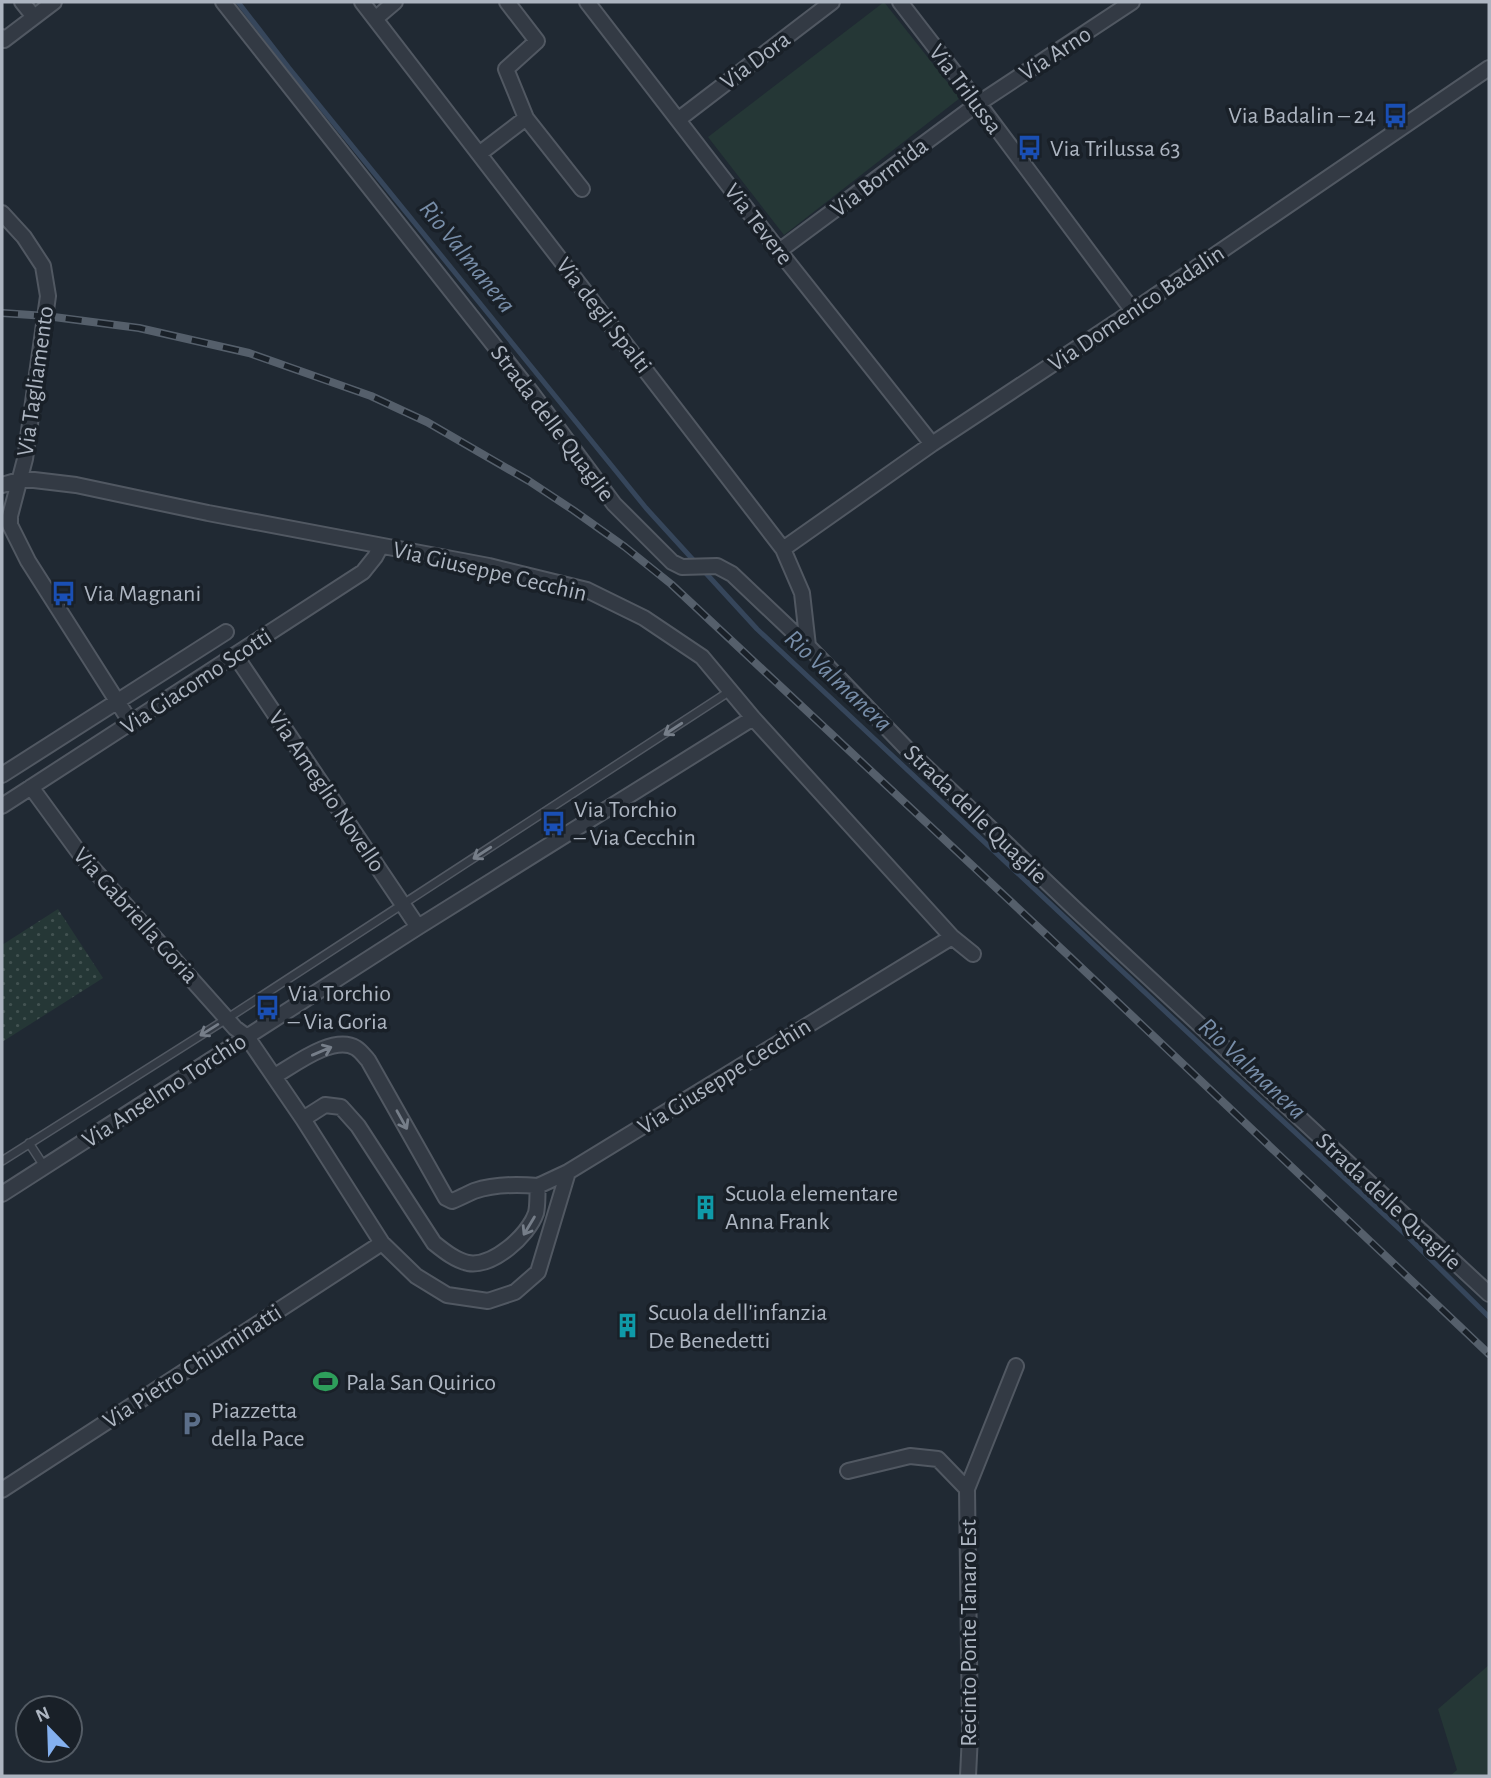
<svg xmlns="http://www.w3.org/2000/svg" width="1491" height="1778" font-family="'Alegreya Sans',sans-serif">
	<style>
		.grass { fill: url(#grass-dots) }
		.park { fill: #253736 }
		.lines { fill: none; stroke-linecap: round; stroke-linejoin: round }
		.stream { stroke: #36465b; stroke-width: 5 }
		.lane-casing { stroke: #515862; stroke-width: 10 }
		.street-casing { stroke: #515862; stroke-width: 18 }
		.lane { stroke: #333a44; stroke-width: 7 }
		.street { stroke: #333a44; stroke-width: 14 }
		.rail-casing { stroke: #555f6b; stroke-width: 8 }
		.rail { stroke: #192028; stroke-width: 5; stroke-dasharray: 16; stroke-linecap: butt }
		.oneway { stroke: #767e89 }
		.labels { text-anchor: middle; stroke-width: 7; stroke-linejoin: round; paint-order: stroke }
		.street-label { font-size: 24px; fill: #adb5c1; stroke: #192028 }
		.poi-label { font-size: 24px; fill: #adb5c1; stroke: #192028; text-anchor: start }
		.water-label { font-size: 26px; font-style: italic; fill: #778da8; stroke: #192028 }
	</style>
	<defs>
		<pattern id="grass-dots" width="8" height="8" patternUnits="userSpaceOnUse" patternTransform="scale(1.75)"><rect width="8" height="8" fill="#253736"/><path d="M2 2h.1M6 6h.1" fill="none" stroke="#425251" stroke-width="1.8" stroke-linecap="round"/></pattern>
	</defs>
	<rect width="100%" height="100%" fill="#202933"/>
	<path class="grass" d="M58,909L103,978L2,1042V945Z"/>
	<path class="park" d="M884,2L960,98L784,235L708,137Z
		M1489,1665V1776H1450L1457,1770L1438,1709Z"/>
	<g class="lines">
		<path class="stream" d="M238,2L289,68L646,508L696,563
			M703,570L757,629L1215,1058L1407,1236L1489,1317"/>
		<defs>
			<path id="lane" d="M29,1143L44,1166
				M2,1161L228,1018L730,691"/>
			<path id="street" d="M22,2L34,17
				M223,2L531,392L614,504L672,562L682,567L717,566L732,574L808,646L909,751L1075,909L1489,1294
				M362,2L783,549L802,593L808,646
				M507,2L537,41L506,69L526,118L582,189
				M587,2L779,251L932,444
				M900,2L978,103L1133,311
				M375,19L395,2
				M2,37L4,40L54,2
				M679,119L832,2
				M479,154L526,118
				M2,213L24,237L43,266L48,296L25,459L10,516V525L28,561L131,723
				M779,251L976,105L1132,2
				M2,485L19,480H34L76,485L208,513L489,566L587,590L644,618L702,657L753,718L952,937L973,954
				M783,549L932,444L1133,311L1489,68
				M235,655L418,927
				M2,775L226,632
				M31,787L80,854L235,1028L247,1037L303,1119L382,1243L416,1276L447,1295L488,1301L515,1292L538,1272L568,1172
				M2,806L363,572L375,557L381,546
				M275,1076C294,1065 334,1034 356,1048C361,1051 365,1057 368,1060L446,1198L452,1201C460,1198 467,1194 474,1191C495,1184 516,1184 538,1186C537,1194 538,1205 536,1213C528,1236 493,1267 468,1263C455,1260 444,1251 434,1243L358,1126L341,1107L325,1105L303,1119
				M538,1186L568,1172L952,937
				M2,1194L418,927L753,718
				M848,1471L910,1456L938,1459L967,1489L970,1735L968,1776
				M967,1489L1016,1366
				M2,1490L382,1243"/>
		</defs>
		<use href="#lane" class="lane-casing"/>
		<use href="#street" class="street-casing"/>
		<use href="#lane" class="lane"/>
		<use href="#street" class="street"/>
		<defs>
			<path id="rail" d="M2,313L46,316L139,328L249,353L371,396L427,422L529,481L573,510L625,547L671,584L1069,956L1489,1354"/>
		</defs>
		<use href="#rail" class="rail-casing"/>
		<use href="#rail" class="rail"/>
	</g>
	<defs><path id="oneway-shaft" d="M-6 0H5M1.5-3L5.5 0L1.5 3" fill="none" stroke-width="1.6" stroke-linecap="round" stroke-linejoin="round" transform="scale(1.75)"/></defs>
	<g class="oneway">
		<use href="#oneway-shaft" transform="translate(673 729) rotate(147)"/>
		<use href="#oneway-shaft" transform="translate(482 853) rotate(147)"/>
		<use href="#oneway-shaft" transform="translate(209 1030) rotate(148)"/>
		<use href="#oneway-shaft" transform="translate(322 1051) rotate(-23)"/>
		<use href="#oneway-shaft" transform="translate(402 1120) rotate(61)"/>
		<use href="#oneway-shaft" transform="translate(529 1226) rotate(121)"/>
	</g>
	<defs>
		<symbol id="bus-bare" viewBox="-9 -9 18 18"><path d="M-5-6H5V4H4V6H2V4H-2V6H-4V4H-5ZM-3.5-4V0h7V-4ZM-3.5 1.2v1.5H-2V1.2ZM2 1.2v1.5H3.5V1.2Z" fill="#1a4fb4" stroke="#192028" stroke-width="2.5" paint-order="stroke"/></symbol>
		<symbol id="building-bare" viewBox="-9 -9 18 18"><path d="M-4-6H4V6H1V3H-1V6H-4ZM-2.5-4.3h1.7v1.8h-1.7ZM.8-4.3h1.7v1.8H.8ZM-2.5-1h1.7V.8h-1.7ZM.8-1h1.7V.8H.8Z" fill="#0f9aa8" stroke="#192028" stroke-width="2.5" paint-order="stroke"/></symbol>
		<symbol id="stadium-bare" viewBox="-9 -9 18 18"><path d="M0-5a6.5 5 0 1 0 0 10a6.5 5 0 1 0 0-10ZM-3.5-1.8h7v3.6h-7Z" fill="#2e9e5b" stroke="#192028" stroke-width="2.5" paint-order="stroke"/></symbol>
		<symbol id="parking-bare" viewBox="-9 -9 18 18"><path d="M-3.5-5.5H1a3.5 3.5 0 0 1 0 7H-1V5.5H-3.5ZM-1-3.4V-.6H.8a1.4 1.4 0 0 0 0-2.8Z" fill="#5c6f8a" stroke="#192028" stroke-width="2.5" paint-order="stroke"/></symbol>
	</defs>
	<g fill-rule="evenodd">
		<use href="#bus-bare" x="1378" y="98" width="35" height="35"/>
		<use href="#bus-bare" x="1012" y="130" width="35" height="35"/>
		<use href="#bus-bare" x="46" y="576" width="35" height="35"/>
		<use href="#bus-bare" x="536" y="806" width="35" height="35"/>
		<use href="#bus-bare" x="250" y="990" width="35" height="35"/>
		<use href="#building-bare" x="688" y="1190" width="35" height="35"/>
		<use href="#building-bare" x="610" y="1308" width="35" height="35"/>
		<use href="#stadium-bare" x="308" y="1364" width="35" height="35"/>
		<use href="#parking-bare" x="174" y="1406" width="35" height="35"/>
	</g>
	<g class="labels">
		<g class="street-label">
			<text transform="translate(1055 53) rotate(-33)" y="8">Via Arno</text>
			<text transform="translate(755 60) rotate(-37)" y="8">Via Dora</text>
			<text transform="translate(966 89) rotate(53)" y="8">Via Trilussa</text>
			<text transform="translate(879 177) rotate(-37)" y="8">Via Bormida</text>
			<text transform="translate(759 224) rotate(52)" y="8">Via Tevere</text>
			<text transform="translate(1136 308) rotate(-34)" y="8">Via Domenico Badalin</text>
			<text transform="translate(604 315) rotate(52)" y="8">Via degli Spalti</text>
			<text transform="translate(35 381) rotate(-82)" y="8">Via Tagliamento</text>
			<text transform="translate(553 423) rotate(53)" y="8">Strada delle Quaglie</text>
			<text transform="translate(490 571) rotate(13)" y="8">Via Giuseppe Cecchin</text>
			<text transform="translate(196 681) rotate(-33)" y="8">Via Giacomo Scotti</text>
			<text transform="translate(327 791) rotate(56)" y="8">Via Ameglio Novello</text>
			<text transform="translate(976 814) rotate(44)" y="8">Strada delle Quaglie</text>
			<text transform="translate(136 915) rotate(48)" y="8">Via Gabriella Goria</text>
			<text transform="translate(724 1076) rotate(-32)" y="8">Via Giuseppe Cecchin</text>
			<text transform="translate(164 1090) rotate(-33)" y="8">Via Anselmo Torchio</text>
			<text transform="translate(1389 1201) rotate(43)" y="8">Strada delle Quaglie</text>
			<text transform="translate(192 1366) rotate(-33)" y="8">Via Pietro Chiuminatti</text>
			<text transform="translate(968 1633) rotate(-90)" y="8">Recinto Ponte Tanaro Est</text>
		</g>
		<g class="poi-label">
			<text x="1376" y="123" text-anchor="end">Via Badalin – 24</text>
			<text x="1050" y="156">Via Trilussa 63</text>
			<text x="84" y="601">Via Magnani</text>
			<text x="574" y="817">Via Torchio<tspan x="574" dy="28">– Via Cecchin</tspan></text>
			<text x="288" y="1001">Via Torchio<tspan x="288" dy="28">– Via Goria</tspan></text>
			<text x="725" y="1201">Scuola elementare<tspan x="725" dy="28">Anna Frank</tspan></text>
			<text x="648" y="1320">Scuola dell'infanzia<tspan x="648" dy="28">De Benedetti</tspan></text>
			<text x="346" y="1390">Pala San Quirico</text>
			<text x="211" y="1418">Piazzetta<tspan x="211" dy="28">della Pace</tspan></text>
		</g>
		<g class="water-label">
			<text transform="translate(468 256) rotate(51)" y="9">Rio Valmanera</text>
			<text transform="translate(839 680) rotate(43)" y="9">Rio Valmanera</text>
			<text transform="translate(1253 1068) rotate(43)" y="9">Rio Valmanera</text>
		</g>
	</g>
	<rect width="1491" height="1778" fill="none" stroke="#adb5c1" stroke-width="7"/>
	<g transform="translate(49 1729) rotate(337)"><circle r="33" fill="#192028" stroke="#545c65" stroke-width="2"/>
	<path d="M0-5L12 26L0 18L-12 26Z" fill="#84b0ef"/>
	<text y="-10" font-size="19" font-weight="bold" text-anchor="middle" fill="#adb5c1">N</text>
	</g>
</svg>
